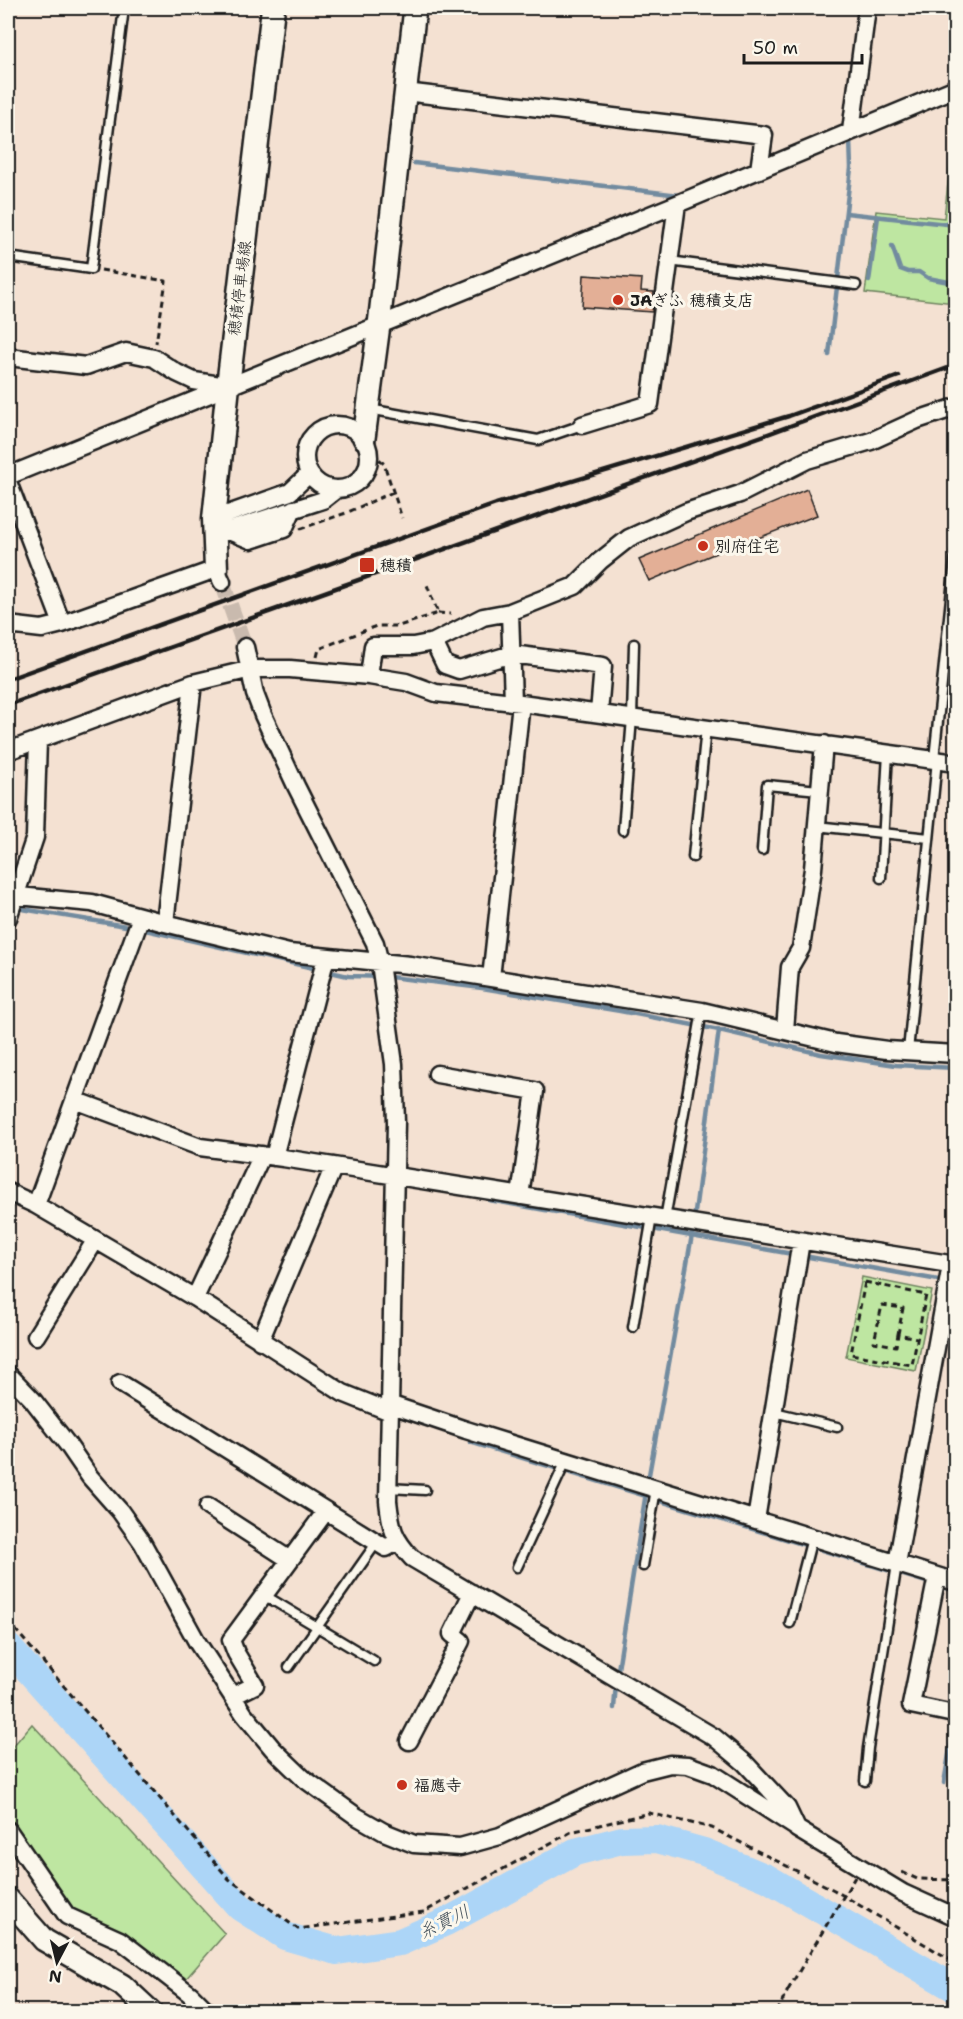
<svg xmlns="http://www.w3.org/2000/svg" width="963" height="2019" font-family="'Shantell Sans','Klee One',sans-serif">
	<style>
		.green { fill: #bee6a1; stroke: #6d815e; stroke-width: 1.5 }
		.lines { fill: none; stroke-linecap: round; stroke-linejoin: round }
		.stream { stroke: #728b9f; stroke-width: 4.5 }
		.river { stroke: #acd5f7; stroke-width: 28 }
		.building { fill: #e3af96; stroke: #1c1c1c; stroke-width: 1.5 }
		.minor-tunnel { stroke: #c9baae; stroke-width: 16; stroke-dasharray: 16 8; stroke-linecap: butt }
		.service-casing { stroke: #1c1c1c; stroke-width: 13 }
		.minor-casing { stroke: #1c1c1c; stroke-width: 21 }
		.tertiary-casing { stroke: #1c1c1c; stroke-width: 26 }
		.secondary-casing { stroke: #1c1c1c; stroke-width: 27 }
		.path { stroke: #1c1c1c; stroke-width: 3; stroke-dasharray: 6 4.5; stroke-linecap: butt }
		.service { stroke: #fbf7ec; stroke-width: 8 }
		.minor { stroke: #fbf7ec; stroke-width: 16 }
		.tertiary { stroke: #fbf7ec; stroke-width: 21 }
		.secondary { stroke: #fbf7ec; stroke-width: 22 }
		.rail { stroke: #1c1c1c; stroke-width: 4.5 }
		.path-bridge { stroke: #1c1c1c; stroke-width: 3; stroke-dasharray: 6 4.5; stroke-linecap: butt }
		.poi-dot { fill: #c8321e; stroke: #fbf7ec; stroke-width: 2 }
		.labels { text-anchor: middle; stroke-width: 6; stroke-linejoin: round; paint-order: stroke }
		.street-label { font-size: 16px; fill: #1c1c1c; stroke: #fbf7ec }
		.poi-label { font-size: 16px; font-weight: bold; fill: #1c1c1c; stroke: #fbf7ec; text-anchor: start }
		.water-label { font-size: 18px; font-style: italic; fill: #47545e; stroke: #fbf7ec }
	</style>
	<rect width="100%" height="100%" fill="#f4e1d2"/>
	<filter id="ink" filterUnits="userSpaceOnUse"><feTurbulence type="fractalNoise" baseFrequency=".0167" numOctaves="2"/><feDisplacementMap in="SourceGraphic" scale="12" xChannelSelector="R" yChannelSelector="G"/><feConvolveMatrix kernelMatrix="1 2 1 2 8 2 1 2 1" color-interpolation-filters="sRGB"/></filter>
	<g filter="url(#ink)">
		<path class="green" d="M955,122V303L865,293L876,211L944,218Z
			M862,1277L932,1291L916,1371L846,1357Z
			M32,1724L225,1934L184,1981L160,1960L124,1936L77,1916L8,1823V1752Z"/>
		<g class="lines">
			<path class="stream" d="M414,163L679,195
				M846,213L956,225
				M892,246L900,269L908,272H919L928,278L949,282L956,281
				M869,281L878,217
				M829,355L851,168L850,139
				M953,663L956,643
				M16,908L132,927
				M141,929L348,976L390,977L482,988L620,1011L719,1030L821,1054L896,1065L956,1068
				M489,1200L944,1281
				M470,1442L646,1496
				M654,1499L956,1591
				M617,1676L647,1486L692,1235L719,1030
				M614,1708L616,1684
				M944,1783L956,1715"/>
			<path class="river" d="M8,1647L240,1907L285,1936L337,1951L400,1942L446,1922L575,1852L622,1840L657,1839L704,1852L767,1878L956,1989"/>
		</g>
		<path class="building" d="M584,275L642,279L641,291L654,292L652,312L582,307Z
			M807,489L817,515L753,540L752,538L649,581L639,560Z"/>
		<g class="lines">
			<path class="minor-tunnel" d="M222,582L245,647"/>
			<defs>
				<path id="service" d="M8,257L91,269L124,8
					M669,261L856,285
					M369,409L538,440L582,425
					M934,759L956,551
					M816,826L929,838
					M623,830L632,718L634,644
					M762,850L767,785L819,790
					M693,857L706,728
					M881,878L888,753
					M908,1051L937,760
					M665,1219L702,1011
					M633,1327L652,1217
					M774,1412L837,1427
					M388,1488L425,1490
					M643,1566L656,1489
					M517,1567L566,1461
					M264,1595L374,1661
					M790,1623L812,1538
					M289,1667L377,1542
					M865,1781L868,1748L897,1564"/>
				<path id="minor" d="M405,92L764,135L759,170
					M851,131L867,8
					M8,357L86,366L126,352L154,358L177,373L194,381L227,386
					M305 457a32 32 0 1 1 64 0a32 32 0 1 1-64 0Z
					M582,425L650,404L677,204
					M8,476L677,204L956,88
					M8,482L62,624L216,569L222,582
					M214,519L290,492L309,474
					M229,531L251,540L284,529L293,509
					M215,535L323,500L337,489
					M510,612L513,702
					M8,625L42,629L62,624
					M434,642L445,665L459,670L512,654L603,666L599,713
					M245,647L255,694L263,715L296,786L375,943L380,963L394,1064L396,1122L388,1501C391,1528 393,1538 412,1558L714,1737L745,1763L787,1808L797,1829L903,1893L956,1917
					M369,676L373,646H413L434,642L483,617L510,612L575,586L600,561L629,538L686,512L740,494L807,460L871,441L917,420L956,407
					M8,751L193,683
					M8,895L92,903L165,923L289,953L410,965L491,978L521,703
					M8,918L35,837L38,740
					M165,923L193,683L251,669H290L369,676L406,682L436,693L521,703L956,763
					M491,978L702,1011L836,1043L887,1050L956,1054
					M785,1030L790,967L801,948L813,869L824,744
					M437,1074L535,1091L520,1196
					M75,1100L200,1147L283,1158L956,1265
					M274,1157L326,957
					M8,1192L36,1205L195,1298L343,1393L388,1411
					M36,1205L141,917
					M195,1298L262,1155
					M36,1336L95,1241
					M260,1341L334,1166
					M8,1374L32,1399L68,1445L90,1477L120,1511L142,1542L197,1642L244,1714L273,1749L303,1778L356,1816L384,1832L414,1844L460,1847L500,1836L642,1771L670,1764L688,1765L713,1774L797,1828
					M120,1383L386,1548L397,1542
					M389,1404L466,1430L956,1582
					M208,1507L290,1560
					M756,1520L801,1241
					M897,1564L951,1265
					M937,1576L911,1705L949,1713
					M233,1696L255,1685L236,1653L231,1640L326,1511
					M409,1741L461,1641L452,1634L472,1593
					M8,1830L67,1916L120,1940L190,1994L208,2012"/>
				<path id="tertiary" d="M364,438L379,325L415,8
					M8,1899L44,1940L122,1985L151,2012"/>
				<path id="secondary" d="M216,569L214,519L228,386L273,8"/>
			</defs>
			<use href="#service" class="service-casing"/>
			<use href="#minor" class="minor-casing"/>
			<use href="#tertiary" class="tertiary-casing"/>
			<use href="#secondary" class="secondary-casing"/>
			<path class="path" d="M101,270L166,281L156,343
				M372,452L384,464L402,518
				M300,529L346,513L393,492
				M438,613L451,614
				M317,657L319,649L376,626H399L438,613L427,585
				M865,1282L926,1295L912,1365L851,1354Z
				M898,1334L903,1308L882,1305L874,1342L896,1346L898,1334L917,1338
				M8,1621L229,1879L298,1929L424,1912L571,1832L649,1813L712,1828L834,1890L956,1963
				M902,1872L917,1879L956,1880
				M777,2012L788,1990"/>
			<use href="#service" class="service"/>
			<use href="#minor" class="minor"/>
			<use href="#tertiary" class="tertiary"/>
			<use href="#secondary" class="secondary"/>
			<path class="rail" d="M8,679L496,504L789,416L899,376
				M8,705L765,435L956,365"/>
			<path class="path-bridge" d="M788,1990L855,1877"/>
		</g>
	</g>
	<g class="poi-dot">
		<circle cx="618" cy="300" r="6"/>
		<circle cx="703" cy="546" r="6"/>
		<rect x="359" y="557" width="16" height="16" rx="3"/>
		<circle cx="402" cy="1785" r="6"/>
	</g>
	<g class="labels">
		<g class="street-label">
			<text transform="translate(239 288) rotate(-83)" y="6">穂積停車場線</text>
		</g>
		<g class="poi-label">
			<text x="630" y="306">JAぎふ 穂積支店</text>
			<text x="715" y="552">別府住宅</text>
			<text x="380" y="571">穂積</text>
			<text x="414" y="1791">福應寺</text>
		</g>
		<g class="water-label">
			<text transform="translate(444 1922) rotate(-26)" y="6">糸貫川</text>
		</g>
	</g>
	<rect width="963" height="2019" fill="none" stroke="#fbf7ec" stroke-width="30"/>
	<rect x="15" y="15" width="933" height="1989" fill="none" stroke="#1c1c1c" stroke-width="2" filter="url(#ink)"/>
	<g transform="translate(57 1962) rotate(187)" stroke="#fbf7ec" stroke-width="4.5" paint-order="stroke">
	<path d="M0-4.5L10 22L0 15L-10 22Z" fill="#1c1c1c"/>
	<text y="-9" font-size="16" font-weight="bold" text-anchor="middle" fill="#1c1c1c">N</text>
	</g>
	<path d="M744 54v9h118v-9" fill="none" stroke="#1c1c1c" stroke-width="3"/>
	<text x="753" y="54" font-size="18" fill="#1c1c1c" stroke="#fbf7ec" stroke-width="4.5" paint-order="stroke">50 m</text>
</svg>
